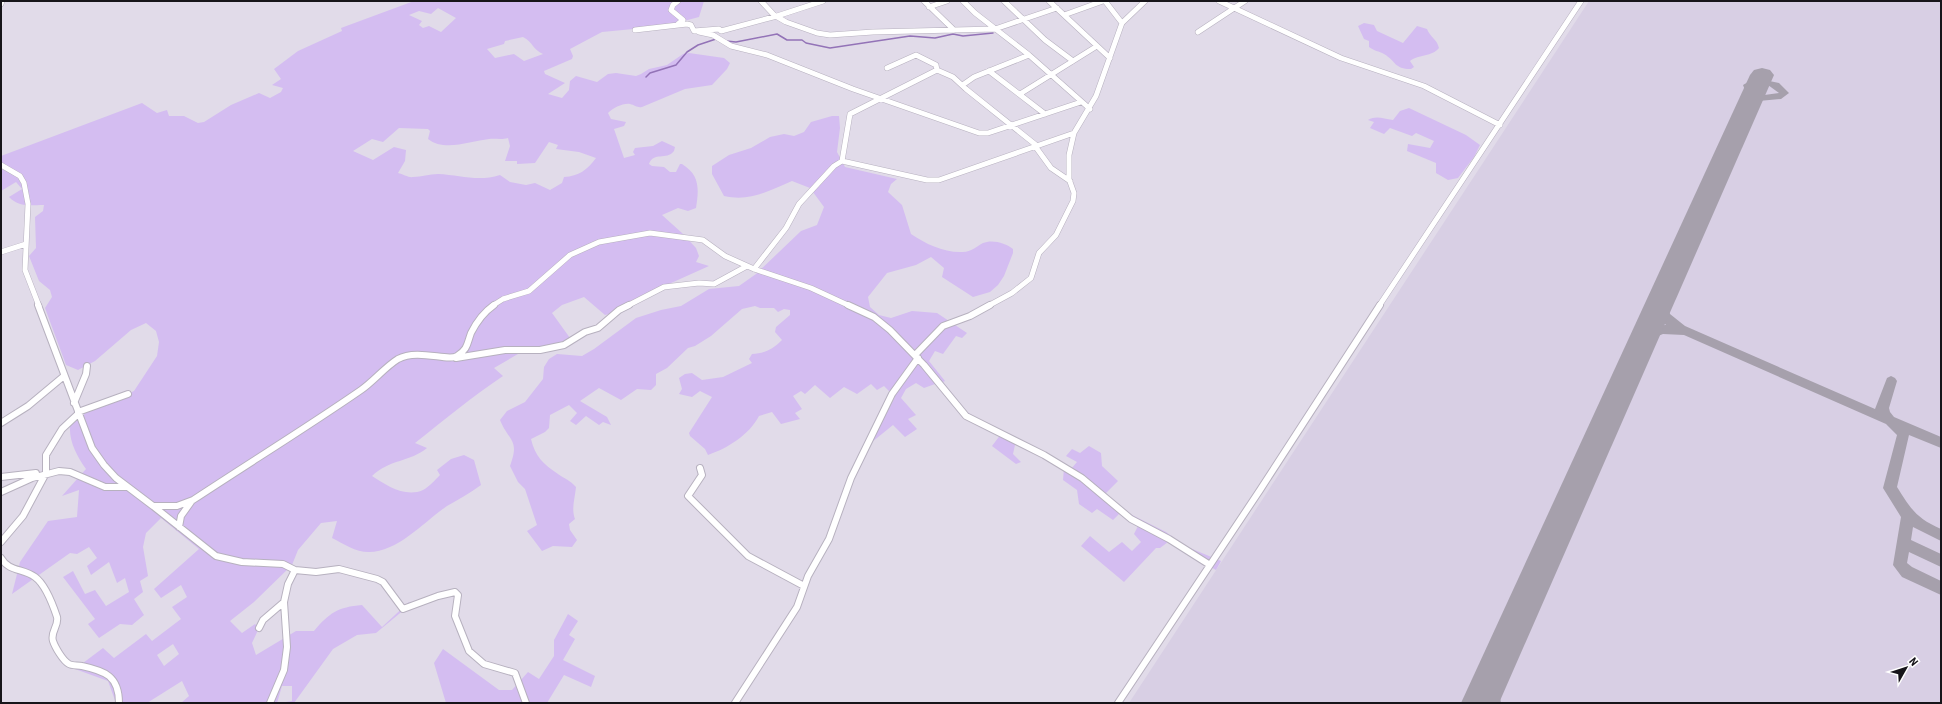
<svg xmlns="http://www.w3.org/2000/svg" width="1942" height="704" font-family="'Roboto Condensed',sans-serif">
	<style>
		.built { fill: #d8cfe4 }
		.green { fill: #d4bdf1; fill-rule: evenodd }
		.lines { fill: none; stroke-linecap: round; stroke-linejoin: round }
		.stream { stroke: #9373b7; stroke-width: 1.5 }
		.taxiway { fill: #a6a0ac; fill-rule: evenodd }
		.runway { fill: #a6a0ac; fill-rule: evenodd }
		.minor-far1-casing { stroke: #b7b1bf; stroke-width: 6 }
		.minor-casing { stroke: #b7b1bf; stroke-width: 8 }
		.minor-far1 { stroke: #fff; stroke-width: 5 }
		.minor { stroke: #fff; stroke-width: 6 }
	</style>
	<rect width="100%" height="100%" fill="#e1dbe9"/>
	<path class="built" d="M1589,1H1941V703H1129Z"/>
	<path class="green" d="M414,1H704L699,17L665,26L602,32L570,49L573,56L572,59L544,71L545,74L565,83L548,94L562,98L569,90L570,81L576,76L597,82L608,74L616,73L636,76L641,74L649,69L667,65L683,54L689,53L724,58L730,63L727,69L712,85L685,89L642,107C637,108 635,105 630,104C623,103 613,108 608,113L611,119L626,122L624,126L614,129L624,158L635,155L633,152L635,148L653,146L662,141L675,147L674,151C666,161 654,151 649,164L652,166L664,167L670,172H676L680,164H682C700,175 699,189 696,208L688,211L678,208L662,215L682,233L696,248L699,256L696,262L709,266L640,297L609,314L605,315L584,297L562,305L552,313L570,338L553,345L518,354L494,368L503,376C472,397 444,420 415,443L427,448C410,462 390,459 372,476C386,485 405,498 423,490C429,487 435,480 440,475L437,470L451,459L464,455L474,460L481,485C470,493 459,499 447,506C425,521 398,552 369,552C355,552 344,544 332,538L337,521L321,523L298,550L292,565L254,602L230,621L242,633L255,624L259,628L252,643L256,655L296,631H314C329,613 338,607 362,605L382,627L409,602L411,604L376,633L357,635L333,649L294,703H280L292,701V686H282L277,703H181L189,696L182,681L147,703H116L108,681L75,669L103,648L114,658L146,634L152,641L181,619L172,607L187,597L181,585L161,598L154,589L199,549L161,518L146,533L143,547L148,576L140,581L143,592L134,599L144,615L132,625L120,624L99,638L88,624L95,619L63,577L73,571L85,594L95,590L106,606L129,592L125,578L117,583L109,562L91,575L87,566L97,558L89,547L77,554L70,553L12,594L20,562L48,521L77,517L79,490L62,496L86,469C77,456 69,442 70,426L87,412L134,391L157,356L159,342L156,331L146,323L131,330L95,361L78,370L66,365L45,308L52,297L50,290L39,281L29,256L36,248L35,217L43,211L44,205C30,205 20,208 9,197L22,189L16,182L1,191V156L142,103L157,113L167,110L169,116H184L198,123L204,122L231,105L259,93L270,98L281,92L283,88L272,85L281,79L274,69L298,51L342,31L341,28ZM438,8L456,18L441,32L429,26L423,28L419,25L422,21L409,15L419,11L431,14ZM523,37C533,42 533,50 543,54L524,61L514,54L495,58L487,49L504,44L505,41ZM399,128L428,129L430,131L428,139C444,152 471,141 489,139C495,138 501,140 508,138L510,146L505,161H517V164L535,163L549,142L558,145L556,149L579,152L596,158C587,170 579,176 564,177L562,183L550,190L535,183L526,185L510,182L500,175C478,182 460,175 438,174C429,174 422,177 413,177C409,178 403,174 398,173L405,161L406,150L394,147L373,160L353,151L372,139L383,142ZM173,644L179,654L164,666L157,655Z
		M1364,23L1374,25L1377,31L1403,43L1417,26L1427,29C1430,37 1437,39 1439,48C1432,57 1419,54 1410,61L1414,67L1411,69C1394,69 1396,61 1384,54C1379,51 1374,51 1369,47V41L1364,39L1358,26Z
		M1409,108L1466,135L1480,145L1474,157L1458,178L1448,180L1436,173V163L1407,151L1408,144L1430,148L1434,141L1416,133L1412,136L1390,128L1384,134L1370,128L1374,122L1368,120C1377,115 1383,119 1393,120L1400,111Z
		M832,116H839L840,128L837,152L845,167L897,179L891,184L888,192L902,205L911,234C926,244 944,253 963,252C971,252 977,246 983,243C992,239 1006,243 1013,249V253L1004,276L998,285L990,292L973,297L942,277L944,268L931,257L916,265L887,273L868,297L870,307L879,315L891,318L912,311L937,313L967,333L962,338L956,336L943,354L935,351L929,361L945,381L943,382L967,412L993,428L1008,433L1071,469L1077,462L1066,456L1072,449L1080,453L1089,446L1101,453L1102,466L1118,481L1105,494L1130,514L1166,532L1185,546L1221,561L1216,570L1168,542L1160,548H1156L1124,582L1081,546L1090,536L1109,552L1122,542L1132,551L1141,542L1134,534L1138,526L1119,514L1113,520L1097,509L1092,513L1079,504L1077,490L1063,480L1064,468L1019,443L1015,445L1013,454L1021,462L1016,464L992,446L1001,434L966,416L935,384L924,388L916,383L906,389L901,398L916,415L908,419L917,429L905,437L893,425L872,442L895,397L884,386L877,390L871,384L857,394L844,387L830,398L815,385L805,394L801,391L793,396L802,409L795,413L800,419L781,424L772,412L759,416C749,435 728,448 708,455L705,449L690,436L689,433L712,397L700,391L692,397L679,394L682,389L679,378L685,374L692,373L702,380L723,377L752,363L749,359L752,354C765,353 772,350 782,340L775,332L776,327L790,315V310L784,309L778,312L774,308H760L755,306L742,309L711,336L695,346L688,348L667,368L656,374V385L651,390L637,389L621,400L599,388L580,401L607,417L611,425L603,422L599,425L586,416L576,425L570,421L577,413L569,405L550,415L549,428L545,432L531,439C535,456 543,464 558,474C565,479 570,480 576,487C575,498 571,509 575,519L569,524L570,530L577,540L572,547L553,546L542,551L527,531L537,525L525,489L518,482L510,466C520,439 509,442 500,420L507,411L525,402L543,379L544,367L549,359L557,354L582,356L594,349L636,318L661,310L681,306L709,289L739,286L756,274L801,231L817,225L824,207L810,188L792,181C768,191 750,202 724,196L712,174V166L729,155L751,148L770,137L784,134L794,136L804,132L811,122Z
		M568,614L578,621L569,635L575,639L563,660L595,676L591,687L564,675L547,703H446L434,663L443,649L499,690H512L528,672L539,679L554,656V640Z"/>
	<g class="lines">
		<path class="stream" d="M726,41L736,42L777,34L787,40H802L806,43L830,48L910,36L935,38L953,34L963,36L993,33
			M646,77L650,73L676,65L687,52L698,45L716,39"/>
		<path class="taxiway" d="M1755,78L1779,83L1789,93L1781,99L1748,102L1746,100L1748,98L1743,85ZM1757,84L1768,85L1779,93L1757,96L1753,86Z
			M1660,295L1664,296L1670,314L1685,326L1875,409L1887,378L1891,376L1895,378L1897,381L1889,408L1890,412L1894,417L1941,437V448L1909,435L1897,487C1911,509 1916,518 1941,529V541L1913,527L1911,540L1941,554V567L1909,552L1907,563L1912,567L1941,581V595L1902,577L1893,565L1901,517L1883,488L1897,435L1886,424L1684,335L1663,334L1643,342L1639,340L1637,337C1642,328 1656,325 1666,325C1659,318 1651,305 1656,296Z
			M1495,664L1500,666L1502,671L1498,687L1501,703H1485L1484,687L1490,666Z"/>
		<path class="runway" d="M1762,68L1770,70L1774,75L1499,703H1461L1750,75L1754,70Z"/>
		<defs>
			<path id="minor-far1" d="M678,1L673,5L671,10L683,20L678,24
				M761,1L774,15L786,22L817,33L830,35L873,32L995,29L1057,8
				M924,1L954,30
				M963,1L975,13L1029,55L1090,109
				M1004,1L1045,40L1073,61
				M1049,1L1110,58
				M1105,1L1122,23
				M1219,1L1341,58L1424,86L1500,125
				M1,4L2,1
				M929,7L947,1
				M1064,15L1103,1
				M635,30L687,24L691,25L694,31L719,29L721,31L777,16L823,1
				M699,32L713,35L731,46L767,55L853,89L979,133H988L1081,102
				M1198,32L1245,1
				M887,68L916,55L936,65L937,70
				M989,71L1045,114
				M964,84L974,77L1029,55
				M1020,94L1097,46
				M1035,146L1051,168L1070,181
				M842,161L927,180H939L1074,133L1096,96L1122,23L1145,1
				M1,165L20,176L24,183L28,204L25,270L39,306
				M1,252L26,244
				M754,269L786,228L799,204L834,166L842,161L850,114L937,70L953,77L966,89L1036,145
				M492,306L503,299L529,291L570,255L599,242L650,233L703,240L725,256L754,269L811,288L850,306
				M627,306L664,287L699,283L714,284L747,266
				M988,306L1012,293L1031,278L1039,253L1056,235L1073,201L1074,193L1069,179V155L1074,133
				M1379,306L1581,1"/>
			<path id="minor" d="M38,305L92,448L104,465L116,478L153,506H177L193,500C249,463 306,428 361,390C374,381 385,367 398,359C418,348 448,362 457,356C468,349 467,344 471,333C476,323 484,312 494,305
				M848,305L874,317L890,330L924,365L966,416L1044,455L1082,478L1131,519L1169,539L1210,565
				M915,355L943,326L970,316L990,305
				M456,358L505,350H540L564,345L585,332L598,328L619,310L629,305
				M74,403L86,374L87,366
				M78,412L128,394
				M1,423L28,406L64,376
				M700,468L702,475L688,496L748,556L804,586
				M1,477L36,473
				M1,492L32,478L59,471L70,472L105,487H126
				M153,506L216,556L242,562L283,564L295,570L316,572L339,569L377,579L383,582L403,609L438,596L455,592L458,595L455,616L469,651L484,664L515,673L526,703
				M179,527L181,516L191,502
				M1,542L23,516L46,473V455L62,429L78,414
				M1,558C9,572 23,568 35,577C46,585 53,605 57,617C59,626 50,632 53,641C55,647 63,661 69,664C72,666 78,665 82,666C105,671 119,676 119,703
				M259,628L263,620L284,602
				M270,703L284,670L287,647L284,602L288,584L295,570
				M735,703L797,607L808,576L829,539L851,478L892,394L918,358
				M1118,703L1260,490L1380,305"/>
		</defs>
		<use href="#minor-far1" class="minor-far1-casing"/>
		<use href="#minor" class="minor-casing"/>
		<use href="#minor-far1" class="minor-far1"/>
		<use href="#minor" class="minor"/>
	</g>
	<rect width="1942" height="704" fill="none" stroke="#17151a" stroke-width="4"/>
	<g transform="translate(1906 668) rotate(51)" stroke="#ffffff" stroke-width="3" paint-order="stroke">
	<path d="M0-3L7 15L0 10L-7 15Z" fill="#17151a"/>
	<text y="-6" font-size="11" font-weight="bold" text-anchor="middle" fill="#17151a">N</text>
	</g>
</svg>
